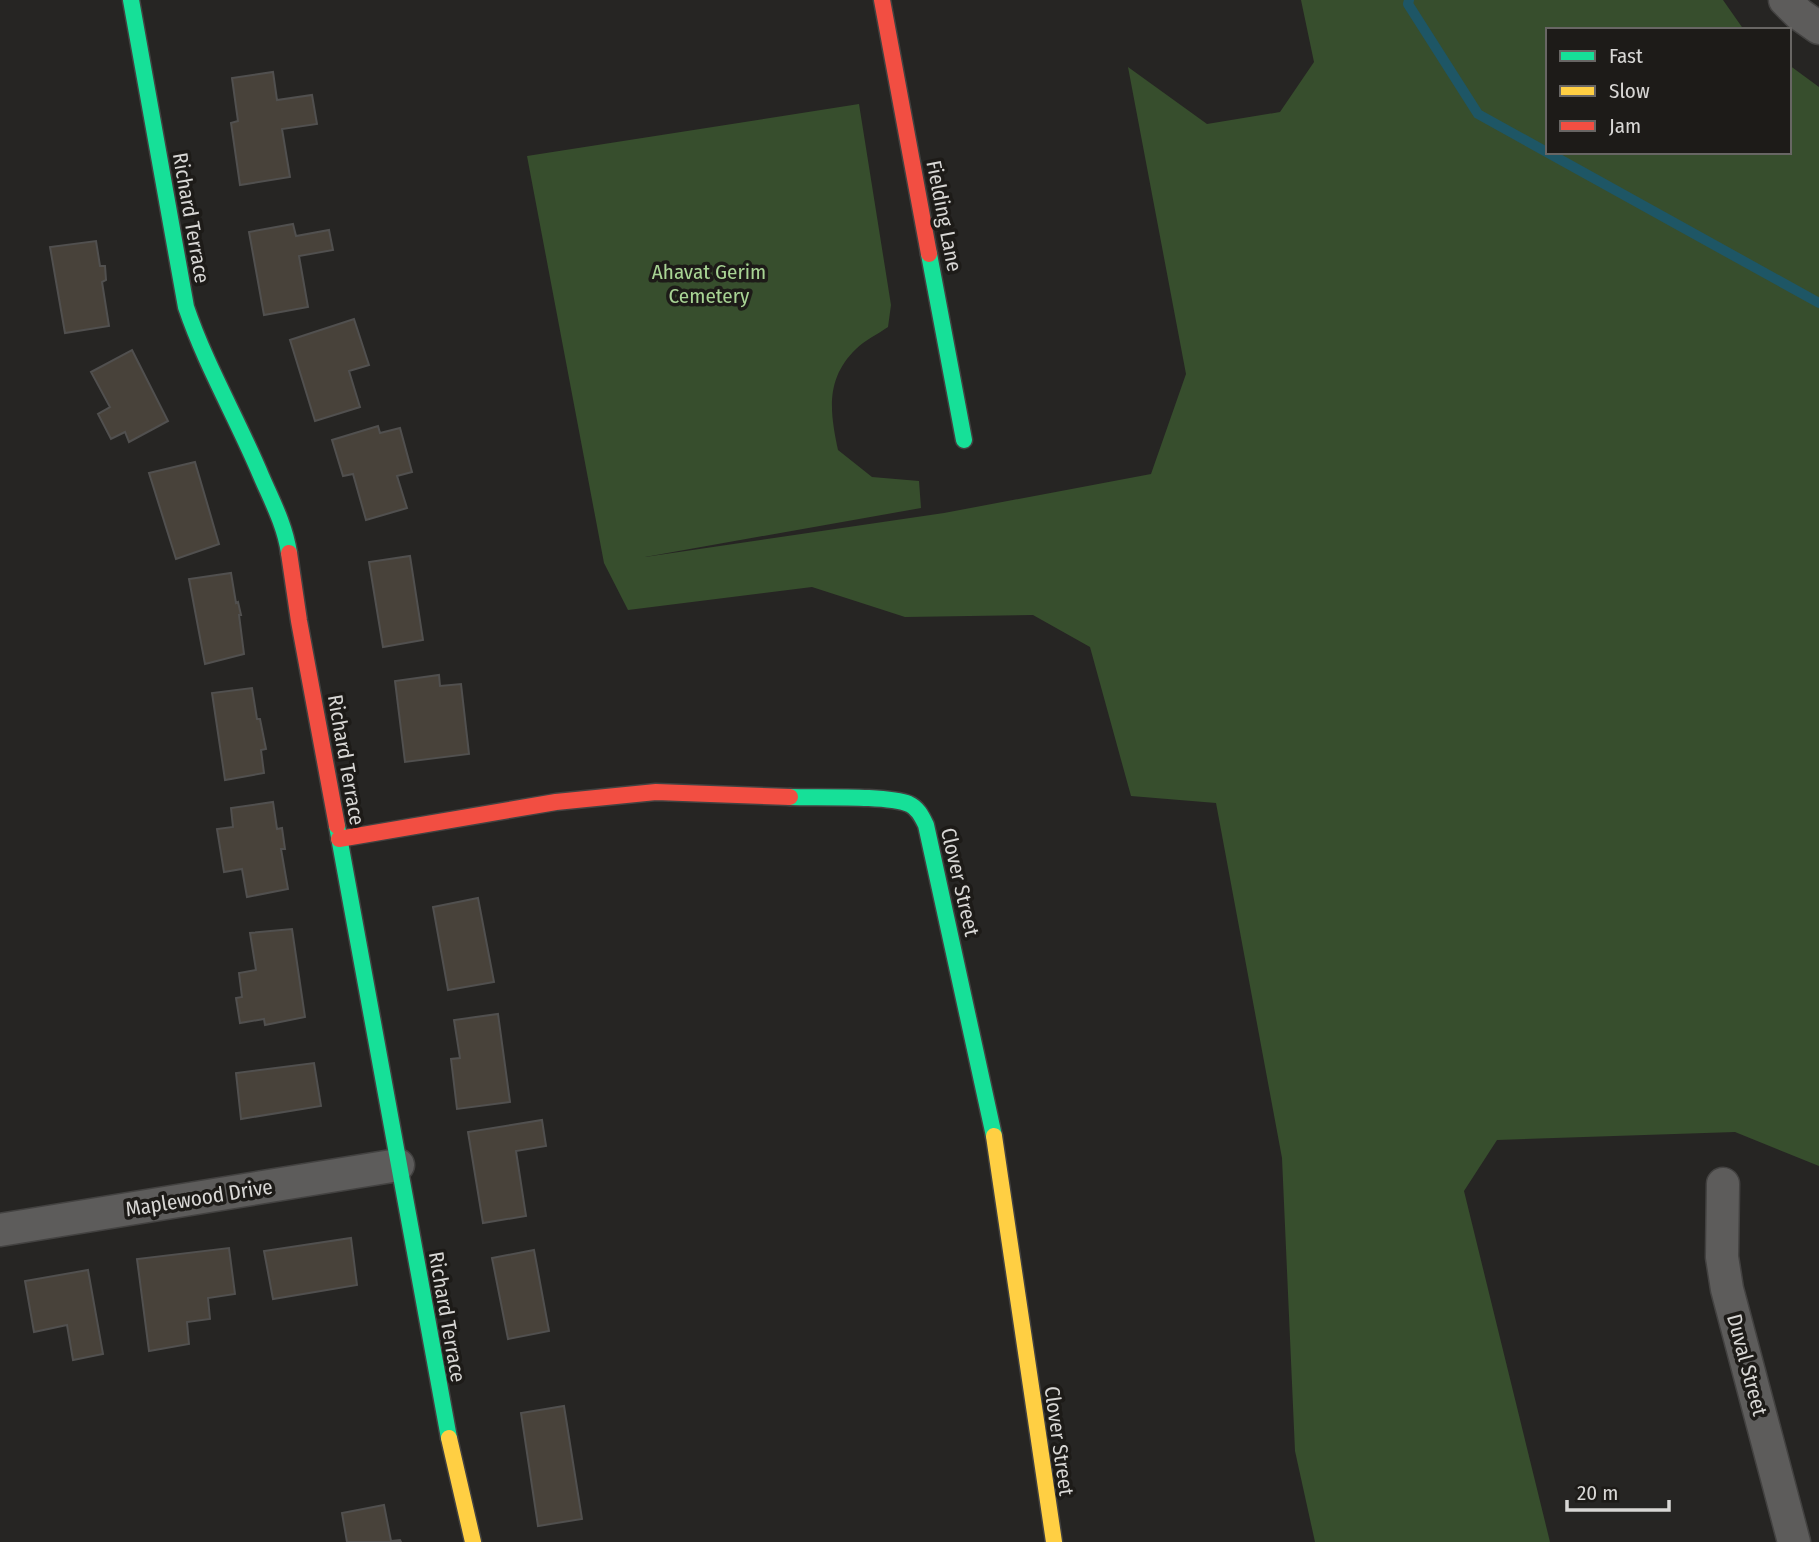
<svg xmlns="http://www.w3.org/2000/svg" width="1819" height="1542" font-family="'Fira Sans Condensed',sans-serif">
	<style>
		.green { fill: #374e2d }
		.lines { fill: none; stroke-linecap: round; stroke-linejoin: round }
		.stream { stroke: #1e5665; stroke-width: 10 }
		.building { fill: #48423a; stroke: #51504f; stroke-width: 2 }
		.street-casing { stroke: #434241; stroke-width: 35 }
		.fast-casing { stroke: #434241; stroke-width: 19 }
		.slow-casing { stroke: #434241; stroke-width: 19 }
		.jam-casing { stroke: #434241; stroke-width: 19 }
		.street { stroke: #5d5c5b; stroke-width: 32 }
		.fast { stroke: #16e098; stroke-width: 16 }
		.slow { stroke: #ffcf43; stroke-width: 16 }
		.jam { stroke: #f24e42; stroke-width: 16 }
		.labels { text-anchor: middle; stroke-width: 7; stroke-linejoin: round; paint-order: stroke }
		.street-label { font-size: 21px; fill: #d8d7d5; stroke: #1d1b18 }
		.park-label { font-size: 21px; fill: #a8d494; stroke: #1d1b18 }
	</style>
	<rect width="100%" height="100%" fill="#262523"/>
	<path class="green" d="M1301,0H1723L1744,30H1548V152H1789V65L1819,87V1166L1735,1132L1497,1140L1464,1191L1550,1542H1315L1295,1451L1282,1158L1216,803L1131,796L1090,647L1033,615L905,617L812,587L628,610L604,563L527,156L859,104L891,305L888,327C878,334 865,340 856,349C825,379 830,412 838,450L872,477L919,481L921,508L645,557L944,513L1151,474L1186,374L1128,67L1207,124L1280,112L1314,62Z"/>
	<g class="lines">
		<path class="stream" d="M1409,0L1408,4L1478,114L1819,303"/>
	</g>
	<path class="building" d="M273,72L277,100L312,95L317,124L282,129L290,177L240,185L231,123L238,121L232,78Z
		M293,224L296,236L329,230L333,250L299,256L308,307L264,315L249,232Z
		M96,241L100,266H105L106,280L102,282L109,326L65,333L50,247Z
		M354,319L369,365L349,371L360,407L315,421L290,340Z
		M132,350L168,421L129,442L125,432L111,439L98,414L110,407L91,372Z
		M378,426L380,433L400,428L412,472L397,476L407,508L366,520L353,474L343,476L332,440Z
		M195,462L219,544L176,559L149,473Z
		M410,556L423,640L383,647L369,562Z
		M231,573L236,603L238,602L241,615H239L244,654L205,664L189,579Z
		M439,675L440,686L461,684L469,754L405,762L395,681Z
		M252,688L257,719H260L266,749L261,750L264,773L225,780L212,693Z
		M273,802L277,829L282,828L285,849H281L288,889L247,897L242,869L224,872L217,829L233,827L231,808Z
		M478,898L494,982L448,990L433,907Z
		M292,929L305,1017L265,1025L264,1019L240,1023L236,998L242,997L239,973L256,970L250,933Z
		M498,1014L510,1102L457,1109L451,1059L460,1058L454,1020Z
		M314,1063L321,1106L241,1119L236,1073Z
		M542,1120L546,1146L516,1151L526,1216L483,1223L468,1132Z
		M351,1238L357,1285L273,1299L264,1251Z
		M229,1248L235,1294L208,1298L210,1319L187,1322L189,1344L149,1351L137,1259Z
		M534,1250L549,1331L508,1339L492,1258Z
		M88,1270L103,1354L73,1360L67,1325L34,1332L25,1281Z
		M564,1406L582,1519L538,1526L521,1413Z
		M384,1505L391,1541L400,1540L401,1542H347L342,1513Z"/>
	<g class="lines">
		<defs>
			<path id="street" d="M1785,0L1799,14L1819,28
				M1723,1184L1722,1257L1727,1289L1794,1542
				M0,1230L398,1165"/>
			<path id="fast" d="M131,0L186,307C206,366 238,420 262,478C273,503 285,526 289,553
				M929,254L964,440
				M790,797C817,798 887,795 909,804C918,808 922,817 926,825L994,1136
				M337,826L449,1438"/>
			<path id="slow" d="M994,1136L1054,1542
				M449,1438L473,1542"/>
			<path id="jam" d="M882,0L929,254
				M289,553L299,621L337,826
				M339,839L556,802L656,792L790,797"/>
		</defs>
		<use href="#street" class="street-casing"/>
		<use href="#fast" class="fast-casing"/>
		<use href="#slow" class="slow-casing"/>
		<use href="#jam" class="jam-casing"/>
		<use href="#street" class="street"/>
		<use href="#fast" class="fast"/>
		<use href="#slow" class="slow"/>
		<use href="#jam" class="jam"/>
	</g>
	<g class="labels">
		<g class="street-label">
			<text transform="translate(944 216) rotate(79)" y="7">Fielding Lane</text>
			<text transform="translate(191 218) rotate(80)" y="7">Richard Terrace</text>
			<text transform="translate(346 760) rotate(80)" y="7">Richard Terrace</text>
			<text transform="translate(960 882) rotate(77)" y="7">Clover Street</text>
			<text transform="translate(199 1198) rotate(-9)" y="7">Maplewood Drive</text>
			<text transform="translate(447 1317) rotate(80)" y="7">Richard Terrace</text>
			<text transform="translate(1747 1365) rotate(75)" y="7">Duval Street</text>
			<text transform="translate(1059 1441) rotate(82)" y="7">Clover Street</text>
		</g>
		<g class="park-label">
			<text x="709" y="279">Ahavat Gerim<tspan x="709" dy="24">Cemetery</tspan></text>
		</g>
	</g>
	<rect x="1546" y="28" width="245" height="126" fill="#1d1b18" stroke="#686664" stroke-width="2"/>
	<rect x="1560" y="51" width="35" height="10" fill="#16e098" stroke="#686664" stroke-width="2"/>
	<text x="1609" y="63" font-size="21" fill="#d8d7d5">Fast</text>
	<rect x="1560" y="86" width="35" height="10" fill="#ffcf43" stroke="#686664" stroke-width="2"/>
	<text x="1609" y="98" font-size="21" fill="#d8d7d5">Slow</text>
	<rect x="1560" y="121" width="35" height="10" fill="#f24e42" stroke="#686664" stroke-width="2"/>
	<text x="1609" y="133" font-size="21" fill="#d8d7d5">Jam</text>
	<path d="M1567 1500v10h102v-10" fill="none" stroke="#d8d7d5" stroke-width="3.5"/>
	<text x="1577" y="1500" font-size="21" fill="#d8d7d5" stroke="#1d1b18" stroke-width="5" paint-order="stroke">20 m</text>
</svg>
